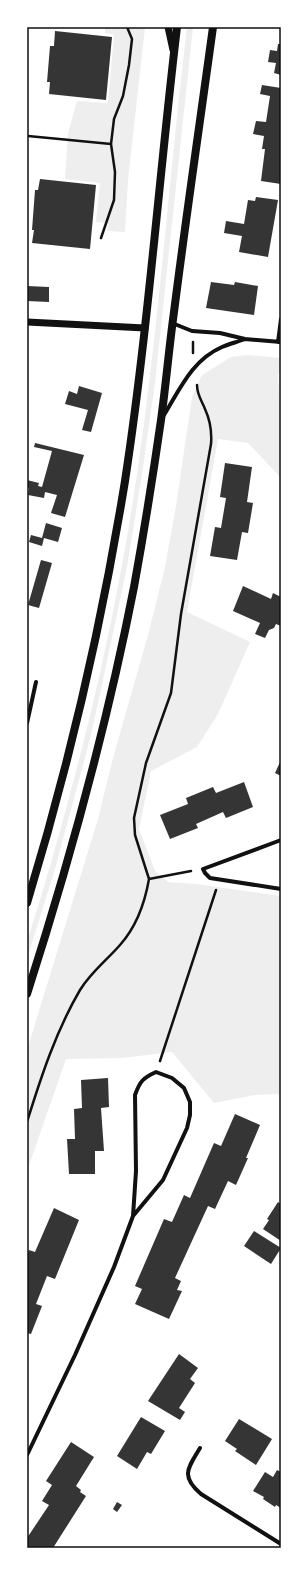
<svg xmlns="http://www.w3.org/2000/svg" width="308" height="1575" font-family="Merriweather,serif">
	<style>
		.green { fill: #eee }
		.building { fill: #353535 }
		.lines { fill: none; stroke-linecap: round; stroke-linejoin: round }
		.path { stroke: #111; stroke-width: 2.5 }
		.minor { stroke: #111; stroke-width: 4 }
		.tertiary { stroke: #111; stroke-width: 7 }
		.secondary { stroke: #111; stroke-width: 8 }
		.neatline { fill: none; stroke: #111; stroke-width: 1.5 }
	</style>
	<rect width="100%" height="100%" fill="#fff"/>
	<path class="green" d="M105,27H145L128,180L125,232L107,231L108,223L96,222L100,183L65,179L68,133L77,101L108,103L114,35L105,33Z
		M187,27H193L155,383L142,474L128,562L99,699L89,743L55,869L27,959V942C75,789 114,632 137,474C159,325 169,176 187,27Z
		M248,355L281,358V373H278L281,425V478L248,443L218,439L187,612L250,642L218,714L197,747L151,771L139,829L155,871L168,882L196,884L281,896V1094L255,1095L214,1103L172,1052L122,1058L66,1059L27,1171V1050L98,819L113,758L148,635L165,567L176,506L192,397L202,375L231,357Z"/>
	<path class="building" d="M55,31L112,37L106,100L49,94L50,82H47L50,46H54Z
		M278,44H281V75L274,73L276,63L268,62L270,50L277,51Z
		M262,85L281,88V184L261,181L265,149H262L264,136L253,134L256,121L266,122L270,96L260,94Z
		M40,179L96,185L90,249L32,243L34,230H32L35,190H38Z
		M256,197L278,200L268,257L239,252L242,236L224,233L226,221L244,224L248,200L255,201Z
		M211,282L234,285L235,282L258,286L254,315L206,308Z
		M27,286L49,287V302L27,301Z
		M79,386L102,393L91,432L82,430L88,410L65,404L69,391L77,394Z
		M35,443L84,455L65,517L51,513L57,495L45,492L44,498L28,495L29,488L27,487V480L39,483L38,486L42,487L52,451L34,447Z
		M225,463L252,467L247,502L253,503L248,533L242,532L237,560L210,556L215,527L221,528L226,498L220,497Z
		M46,523L62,528L58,542L44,538L42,546L29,542L31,535L42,538Z
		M41,560L52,563L39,608L28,605Z
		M243,586L271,599L273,593L281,597V626L276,624L274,628L269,630L265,638L255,634L260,623L233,611Z
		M281,760V776L275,773Z
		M244,782L253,807L226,818L223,812L196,824L198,828L170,839L160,815L188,804L186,798L213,787L216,793Z
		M108,1078L109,1107L101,1108L104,1151H95V1174H69L67,1139H75L74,1109L82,1108L81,1080Z
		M235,1114L260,1125L246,1158H248L236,1185L228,1181L215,1209L208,1206L175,1278L181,1281L177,1290L182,1291L169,1319L135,1304L142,1289L135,1286L164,1219L172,1222L184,1195L190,1198L214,1143L221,1146Z
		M278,1202L281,1204V1241L263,1229L269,1220L267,1219Z
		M54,1208L79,1220L55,1279L47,1276L36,1304L42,1306L31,1334L27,1333V1254L29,1250L35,1252Z
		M254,1231L281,1248L271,1264L244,1246Z
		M179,1354L198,1368L190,1379L195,1383L179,1408L185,1412L180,1420L148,1401Z
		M141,1417L165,1431L151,1454L147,1452L137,1469L117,1456Z
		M239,1419L272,1439L256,1465L235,1451L237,1449L225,1441Z
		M71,1442L94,1457L76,1486L81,1490L80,1492L86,1496L53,1548H27V1538L49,1505L42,1501L52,1485L46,1481Z
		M277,1470L281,1472V1508L276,1505L275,1507L263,1499L264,1497L253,1491L265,1472L273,1477Z
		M117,1502L122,1505L117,1512L113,1509Z"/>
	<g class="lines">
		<path class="path" d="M28,136L111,144
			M101,238L114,200L115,172L111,144L114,119L123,96L129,65L132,39L127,27
			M193,342V353
			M149,879L135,835L134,818L146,763L171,693L181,614L211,444C212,432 210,420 205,409C202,401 197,395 197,385
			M160,1061L216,890
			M27,1122C41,1077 56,1031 80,990C91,972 107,960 120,945C137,926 145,902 149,879L191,871"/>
		<path class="minor" d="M172,323L192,331L220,333L245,339L281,342
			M278,342L281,319
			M164,415C180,389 192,360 222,347C229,344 237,342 245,339
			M27,723L36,682
			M281,840L203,869L205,873L210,878L281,889
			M200,1448C188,1468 180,1476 201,1494L281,1544
			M27,1455L75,1355L114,1267L133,1216L136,1171L135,1095C140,1081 143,1078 156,1072L172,1078L184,1088L190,1102V1115L187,1128L163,1180L133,1216"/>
		<path class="tertiary" d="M168,27L173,50
			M27,322L145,328"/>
		<path class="secondary" d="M27,903C69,765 102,623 125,481C148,330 159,178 177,27
			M27,994C70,860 107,725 134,587C144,532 153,476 161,420C166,384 169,348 174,312C186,217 200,122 213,27"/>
	</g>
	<rect width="308" height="1575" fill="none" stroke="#ffffff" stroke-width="56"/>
	<rect x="28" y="28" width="252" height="1519" class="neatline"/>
</svg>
